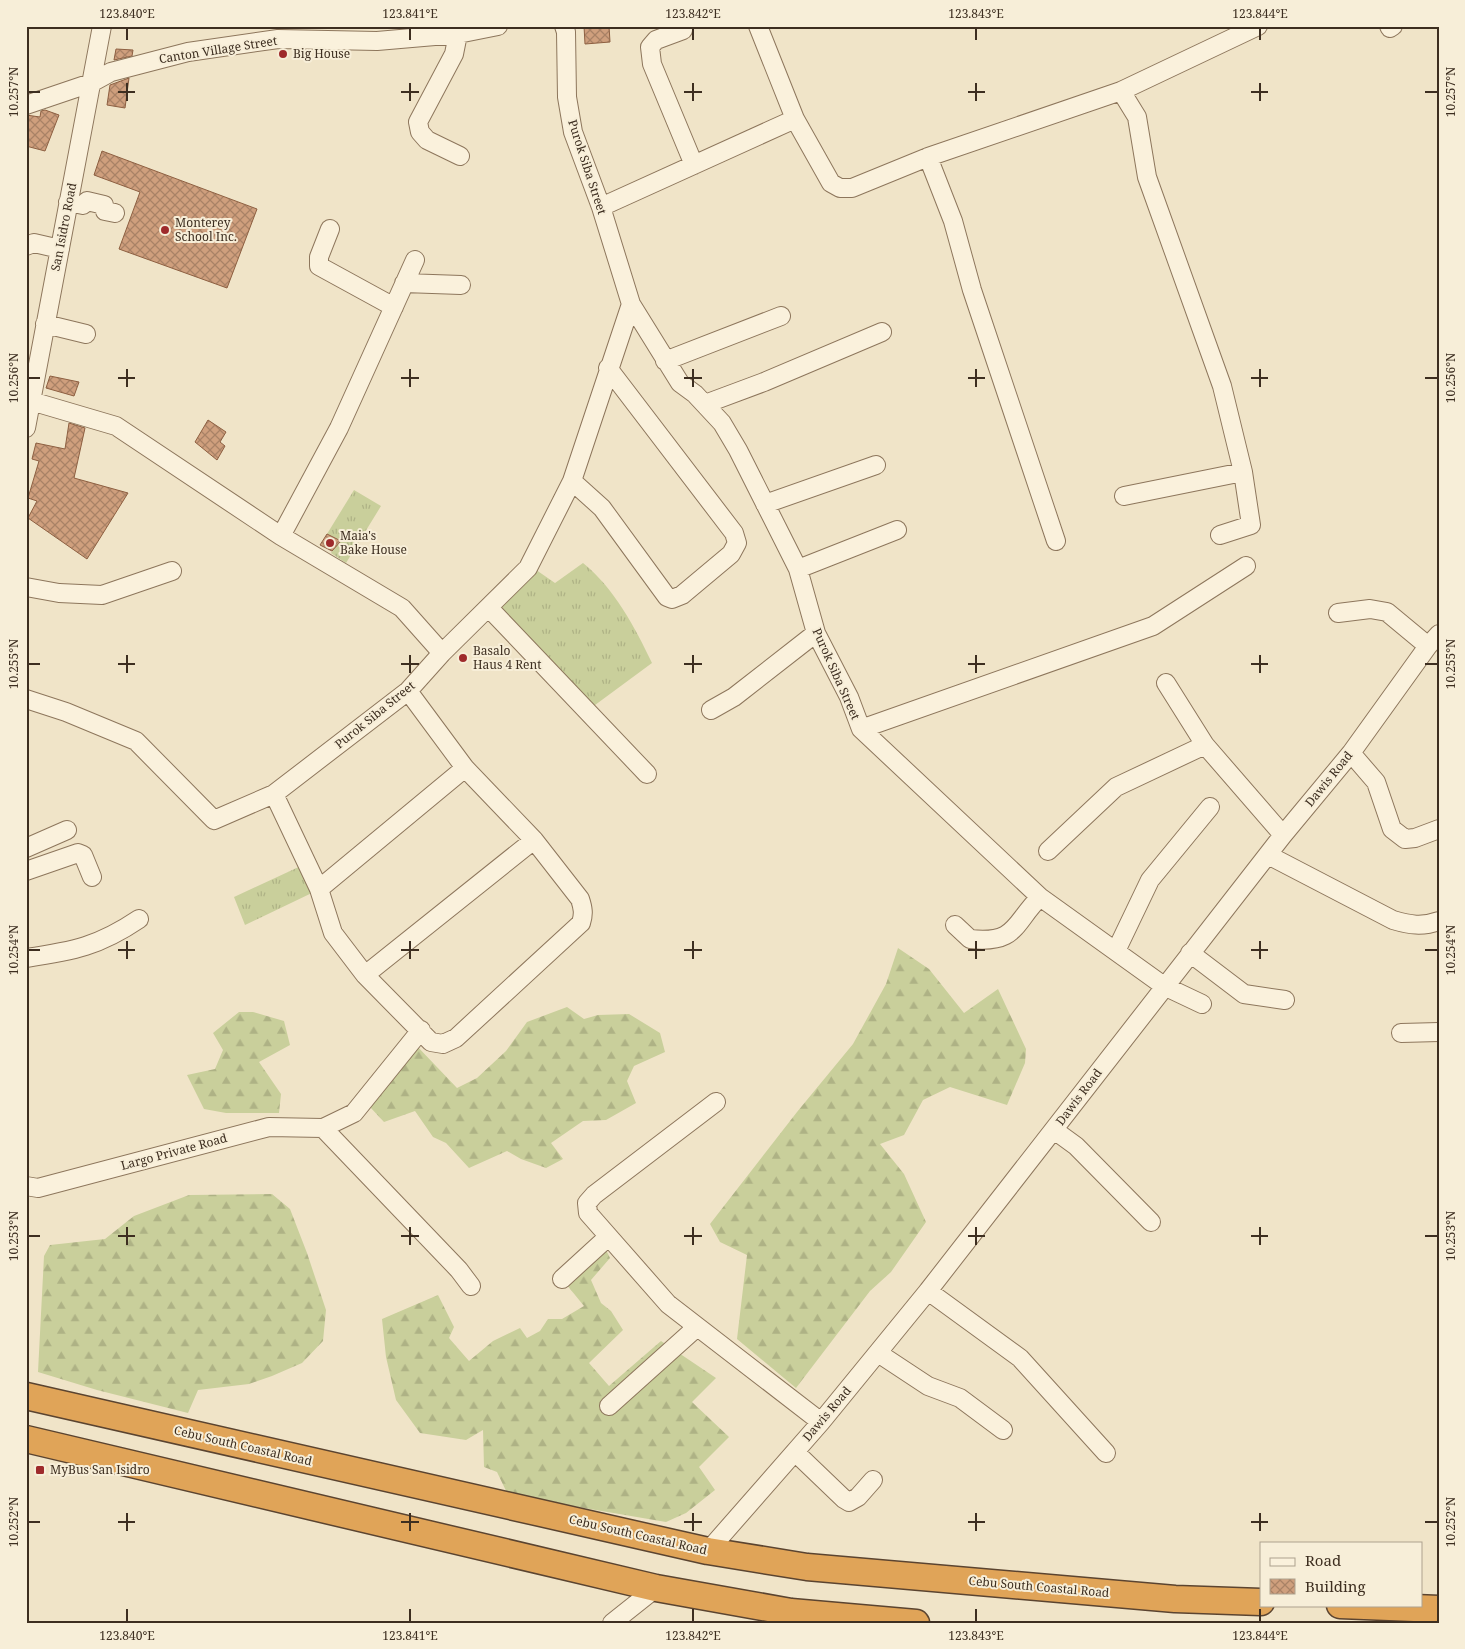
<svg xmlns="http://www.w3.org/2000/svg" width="1465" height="1649" font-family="'Noto Serif',serif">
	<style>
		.grass { fill: url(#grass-tufts) }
		.forest { fill: url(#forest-firs) }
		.building { fill: url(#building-cross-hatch); stroke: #8d5f41 }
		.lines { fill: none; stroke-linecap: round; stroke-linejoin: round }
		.minor-casing { stroke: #8d765c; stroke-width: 20 }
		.highway-casing { stroke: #5b4430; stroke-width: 29 }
		.minor { stroke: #faf1dc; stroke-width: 18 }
		.highway { stroke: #e0a458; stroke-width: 26 }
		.ticks { fill: none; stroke: #3d2e20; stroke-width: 2 }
		.poi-dot { fill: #9e2a2b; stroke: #f7eed8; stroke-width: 2 }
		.labels { text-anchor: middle; stroke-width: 4; stroke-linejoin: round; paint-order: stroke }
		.street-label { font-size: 12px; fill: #3d2e20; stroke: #f7eed8 }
		.poi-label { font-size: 12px; fill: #3d2e20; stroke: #f7eed8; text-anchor: start }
		.neatline { fill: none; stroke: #3d2e20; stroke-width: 2 }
		.ticks-label { font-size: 12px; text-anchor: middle; fill: #3d2e20 }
	</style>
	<defs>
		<pattern id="grass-tufts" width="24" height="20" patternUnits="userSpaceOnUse" patternTransform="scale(1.25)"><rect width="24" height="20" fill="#c9cf9b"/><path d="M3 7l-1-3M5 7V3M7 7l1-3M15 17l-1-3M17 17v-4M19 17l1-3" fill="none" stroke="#aeb285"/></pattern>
		<pattern id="forest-firs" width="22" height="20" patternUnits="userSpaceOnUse" patternTransform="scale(1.25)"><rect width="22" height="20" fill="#c9cf9b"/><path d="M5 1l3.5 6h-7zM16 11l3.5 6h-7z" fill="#aeb285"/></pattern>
		<pattern id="building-cross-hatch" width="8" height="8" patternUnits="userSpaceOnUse" patternTransform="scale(1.25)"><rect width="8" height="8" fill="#cf9f7d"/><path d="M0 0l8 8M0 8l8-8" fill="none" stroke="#a98266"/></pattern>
	</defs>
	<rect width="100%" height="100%" fill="#f0e4c8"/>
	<path class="grass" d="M354,490L381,506L346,563L331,553L340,540L327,534Z
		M583,563C614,588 635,627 652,663L591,708L494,608L529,565L555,583Z
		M303,865L316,891L245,925L234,897Z"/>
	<path class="forest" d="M898,948L929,969L964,1013L998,989L1026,1049L1025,1063L1007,1105L950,1087L923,1100L904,1135L880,1144L904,1174L926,1222L891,1272L870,1291L796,1388L737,1339L747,1255L720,1242L710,1224L797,1112L853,1044L886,984Z
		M567,1007L584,1019L598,1015L629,1014L660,1033L665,1052L634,1066L627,1081L636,1103L606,1120L583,1121L551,1143L563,1159L546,1168L521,1159L507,1151L469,1168L446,1143L433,1137L415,1111L384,1122L370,1107L414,1043L457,1088L477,1078L506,1051L527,1022Z
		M239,1012H253L284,1021L290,1045L259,1062L281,1094L279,1113H226L204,1109L187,1075L215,1069L223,1050L213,1033Z
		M272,1194L290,1209L307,1253L326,1310L323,1341L302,1363L272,1376L249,1384L198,1390L188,1413L97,1390L38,1372L44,1256L50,1245L105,1239L134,1216L189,1195Z
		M606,1250L610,1258L591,1280L601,1303L611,1311L623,1330L589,1363L609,1386L661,1341L716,1378L692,1402L729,1437L699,1467L715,1490L686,1513L666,1522L508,1495L497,1472L484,1467L483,1430L466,1440L420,1433L396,1400L386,1357L382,1319L438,1295L454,1327L449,1338L469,1361L493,1341L520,1328L527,1338L540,1331L548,1319H562L584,1306L562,1279Z"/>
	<path class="building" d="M584,26H609L610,42L585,44Z
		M116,49L133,50L132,56L114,60Z
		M129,78L125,108L107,105L110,85Z
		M45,110L59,115L45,151L26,146V115L40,117L41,111Z
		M102,151L257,209L227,288L119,249L140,192L94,175Z
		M50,376L79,382L74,396L46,388Z
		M208,420L226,432L220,442L225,446L217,460L195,442Z
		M69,423L85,428L74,478L128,493L87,559L28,518L37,501L28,498L39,461L32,459L36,443L65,449Z
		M327,534L341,541L332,551L320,545Z"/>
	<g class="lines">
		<defs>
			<path id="minor" d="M758,26L795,119L831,183L840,188H852L928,157L1121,91L1258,26
				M1389,26L1390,28L1393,26
				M683,30L656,40L650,47L652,64L694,165
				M458,34L454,54L418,122L420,132L427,140L460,156
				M1121,91L1137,117L1147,177L1222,386L1243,472L1251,525L1220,535
				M26,105L91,83L111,72L188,52L278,39L377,41L458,34L498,26
				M928,157L953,221L972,290L1056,541
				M68,202L83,205L87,201L104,205L105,211L115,213
				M601,207L795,119
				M330,229L319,257V266L394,307
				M26,246L34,243L60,249
				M404,283L461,285
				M631,304L680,383L695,394L722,423L738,450L798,569L816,633L849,697L861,729L1040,897L1164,986L1202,1004
				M45,324L86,334
				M665,361L781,316
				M31,401L116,426L281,536L402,608L442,653
				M705,404L764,382L882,332
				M26,428L102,26
				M572,481L602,508L667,597L672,599L682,595L731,554L737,543L734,533L608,368
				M1124,496L1243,472
				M765,504L876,465
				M281,536L339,428L415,260
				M798,569L897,530
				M26,587L59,593L102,595L172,571
				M489,608L647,774
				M1338,613L1370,609L1387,612L1428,646
				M1166,683L1205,745L1283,835
				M26,699L66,712L136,741L214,820L274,794L408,691L442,653L528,568L572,481L631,304L601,207L573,132L567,97L566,32L564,26
				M711,710L734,697L816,633
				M861,729L1153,626L1246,566
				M1351,753L1376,782L1392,829L1405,839L1415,838L1439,829
				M274,794L319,889L333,933L365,975L431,1042L443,1044L456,1038L581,923C584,914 583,908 580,899L534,840L465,768L408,691
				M26,848L67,830
				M1048,851L1116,787L1205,745
				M1268,855L1393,920C1410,925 1422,927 1439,921
				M26,871L78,853L83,855L92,877
				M319,889L465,768
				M955,925L970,939C1017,944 1013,924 1040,897
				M1116,951L1150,880L1210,807
				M1190,953L1244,994L1285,1000
				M26,958C74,951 99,946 139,919
				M365,975L534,840
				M1401,1033L1439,1032
				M716,1102L594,1195L587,1203L588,1213L668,1304L821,1422
				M323,1128L459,1270L471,1286
				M1054,1130L1076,1146L1151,1222
				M26,1186L38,1188L269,1127L323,1128L354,1113L421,1030
				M562,1279L608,1237
				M928,1291L1020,1358L1106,1453
				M878,1353L928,1386L960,1398L1003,1430
				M609,1406L697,1327
				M795,1452L844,1499L849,1502L858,1497L873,1480
				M708,1551L821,1422L928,1291L1283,835L1351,753L1428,646L1439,634
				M612,1623L656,1588"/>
			<path id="highway" d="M26,1396L708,1551L807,1567L1175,1599L1261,1602
				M26,1439L656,1588L791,1612L916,1623
				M1340,1605L1439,1609"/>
		</defs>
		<use href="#minor" class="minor-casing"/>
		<use href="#highway" class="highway-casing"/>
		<use href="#minor" class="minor"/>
		<use href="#highway" class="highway"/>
	</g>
	<path class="ticks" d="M127,28V40M410,28V40M693,28V40M976,28V40M1260,28V40M127,83V101M410,83V101M693,83V101M976,83V101M1260,83V101M28,92H40M118,92H135M401,92H419M684,92H702M968,92H985M1251,92H1268M1425,92H1438M127,369V387M410,369V387M693,369V387M976,369V387M1260,369V387M28,378H40M118,378H135M401,378H419M684,378H702M968,378H985M1251,378H1268M1425,378H1438M127,655V673M410,655V673M693,655V673M976,655V673M1260,655V673M28,664H40M118,664H135M401,664H419M684,664H702M968,664H985M1251,664H1268M1425,664H1438M127,941V959M410,941V959M693,941V959M976,941V959M1260,941V959M28,950H40M118,950H135M401,950H419M684,950H702M968,950H985M1251,950H1268M1425,950H1438M127,1227V1245M410,1227V1245M693,1227V1245M976,1227V1245M1260,1227V1245M28,1236H40M118,1236H135M401,1236H419M684,1236H702M968,1236H985M1251,1236H1268M1425,1236H1438M127,1513V1531M410,1513V1531M693,1513V1531M976,1513V1531M1260,1513V1531M28,1522H40M118,1522H135M401,1522H419M684,1522H702M968,1522H985M1251,1522H1268M1425,1522H1438M127,1609V1622M410,1609V1622M693,1609V1622M976,1609V1622M1260,1609V1622"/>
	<g class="poi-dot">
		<circle cx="283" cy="54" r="5"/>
		<circle cx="165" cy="230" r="5"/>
		<circle cx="330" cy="543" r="5"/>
		<circle cx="463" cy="658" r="5"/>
		<rect x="35" y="1465" width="10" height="10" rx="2.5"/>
	</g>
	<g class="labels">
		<g class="street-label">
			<text transform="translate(218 50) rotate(-9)" y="4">Canton Village Street</text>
			<text transform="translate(587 167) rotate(72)" y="4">Purok Siba Street</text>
			<text transform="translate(64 227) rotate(-79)" y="4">San Isidro Road</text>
			<text transform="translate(836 674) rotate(66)" y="4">Purok Siba Street</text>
			<text transform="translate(375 715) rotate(-39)" y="4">Purok Siba Street</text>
			<text transform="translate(1329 779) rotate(-51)" y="4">Dawis Road</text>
			<text transform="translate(1079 1097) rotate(-53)" y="4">Dawis Road</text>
			<text transform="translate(174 1152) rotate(-15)" y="4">Largo Private Road</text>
			<text transform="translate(827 1414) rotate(-50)" y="4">Dawis Road</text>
			<text transform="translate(243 1446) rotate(13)" y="4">Cebu South Coastal Road</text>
			<text transform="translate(638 1535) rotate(13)" y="4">Cebu South Coastal Road</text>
			<text transform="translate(1039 1587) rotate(5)" y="4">Cebu South Coastal Road</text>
		</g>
		<g class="poi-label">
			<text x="293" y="58">Big House</text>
			<text x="175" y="227">Monterey<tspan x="175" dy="14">School Inc.</tspan></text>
			<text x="340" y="540">Maia's<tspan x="340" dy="14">Bake House</tspan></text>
			<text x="473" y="655">Basalo<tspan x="473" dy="14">Haus 4 Rent</tspan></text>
			<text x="50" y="1474">MyBus San Isidro</text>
		</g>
	</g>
	<rect width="1465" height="1649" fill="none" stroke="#f7eed8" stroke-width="55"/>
	<rect x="1260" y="1542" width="162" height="65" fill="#f7eed8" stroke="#ada18e"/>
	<rect x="1270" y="1558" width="25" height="8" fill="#faf1dc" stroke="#ada18e"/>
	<text x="1305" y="1566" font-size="15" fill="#3d2e20">Road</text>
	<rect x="1270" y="1579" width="25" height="15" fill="url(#building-cross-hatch)" stroke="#ada18e"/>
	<text x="1305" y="1592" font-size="15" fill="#3d2e20">Building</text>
	<rect x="28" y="28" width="1410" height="1594" class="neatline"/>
	<g class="ticks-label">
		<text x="127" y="18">123.840°E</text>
		<text x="410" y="18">123.841°E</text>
		<text x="693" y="18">123.842°E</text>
		<text x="976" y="18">123.843°E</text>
		<text x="1260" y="18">123.844°E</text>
		<text transform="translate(14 92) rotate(-90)" y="4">10.257°N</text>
		<text transform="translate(1451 92) rotate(-90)" y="4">10.257°N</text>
		<text transform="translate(14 378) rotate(-90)" y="4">10.256°N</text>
		<text transform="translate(1451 378) rotate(-90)" y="4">10.256°N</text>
		<text transform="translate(14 664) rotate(-90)" y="4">10.255°N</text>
		<text transform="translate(1451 664) rotate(-90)" y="4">10.255°N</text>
		<text transform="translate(14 950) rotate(-90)" y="4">10.254°N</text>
		<text transform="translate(1451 950) rotate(-90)" y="4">10.254°N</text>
		<text transform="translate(14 1236) rotate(-90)" y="4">10.253°N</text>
		<text transform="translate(1451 1236) rotate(-90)" y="4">10.253°N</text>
		<text transform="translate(14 1522) rotate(-90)" y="4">10.252°N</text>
		<text transform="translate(1451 1522) rotate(-90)" y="4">10.252°N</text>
		<text x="127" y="1640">123.840°E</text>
		<text x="410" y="1640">123.841°E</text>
		<text x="693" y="1640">123.842°E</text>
		<text x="976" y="1640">123.843°E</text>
		<text x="1260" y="1640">123.844°E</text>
	</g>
</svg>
